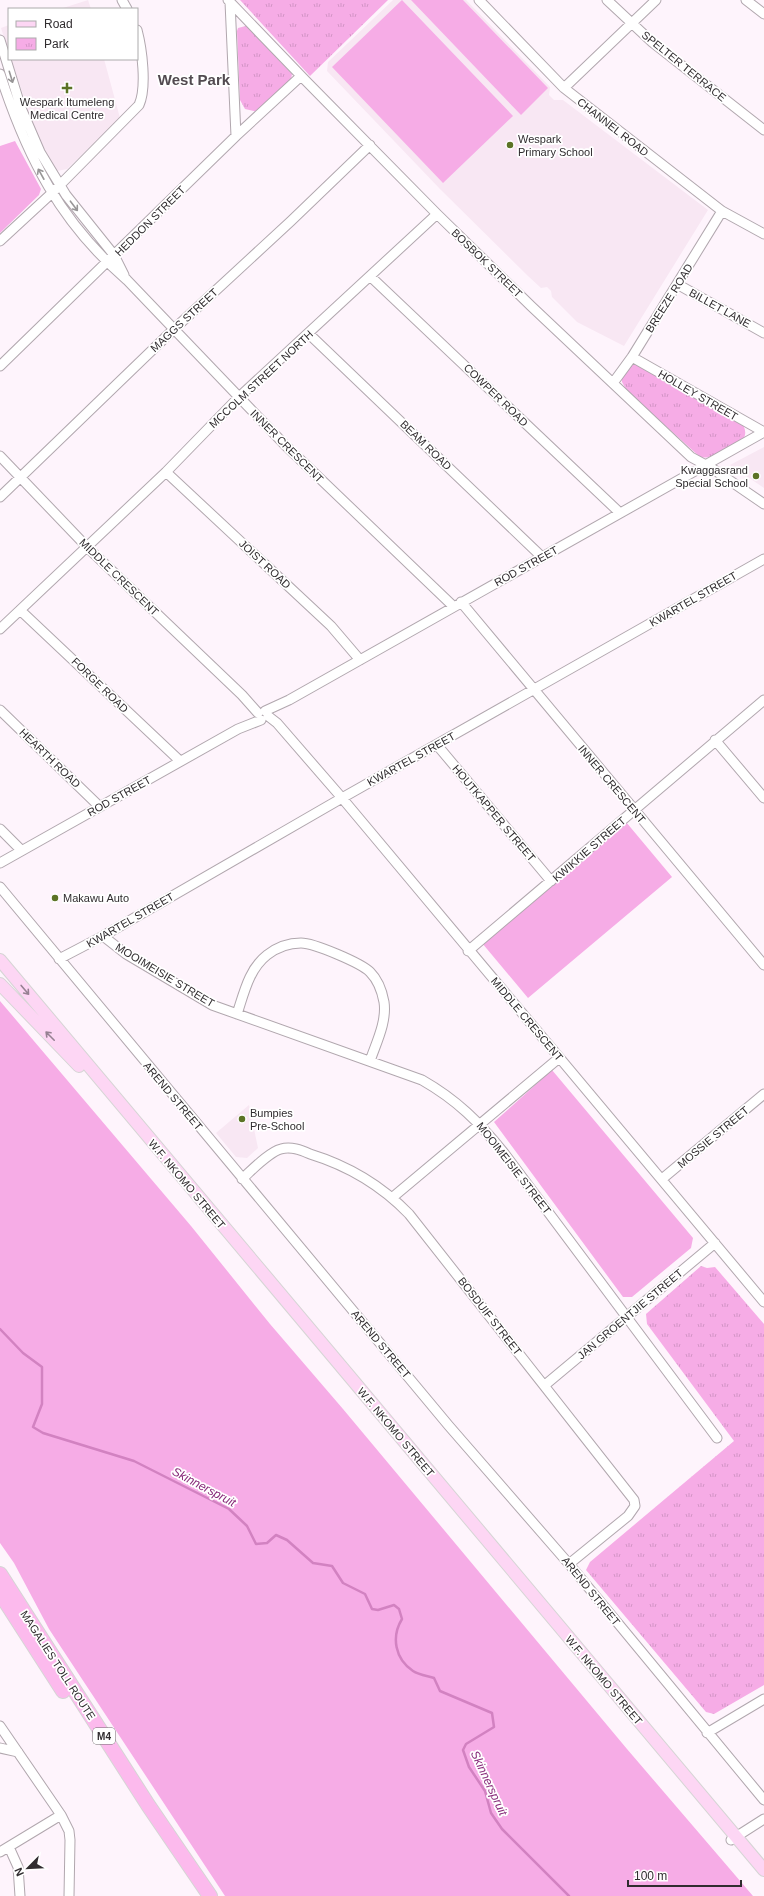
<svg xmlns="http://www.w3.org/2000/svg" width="764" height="1896" font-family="Arial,sans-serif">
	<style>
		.built { fill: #f8e7f3 }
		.green { fill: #f6ace6 }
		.park { fill: url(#park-tufts) }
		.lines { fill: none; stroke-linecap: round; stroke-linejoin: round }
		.stream { stroke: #d282c1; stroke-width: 2.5 }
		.minor-casing { stroke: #b1a7ae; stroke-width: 11 }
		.major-casing { stroke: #d6d5d5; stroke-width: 14 }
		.highway-casing { stroke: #d6d5d5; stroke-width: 16 }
		.minor { stroke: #fff; stroke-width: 9 }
		.major { stroke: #fdd6f4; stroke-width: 12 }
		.highway { stroke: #fcbaed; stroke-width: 14 }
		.oneway { stroke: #989697 }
		.oneway2 { stroke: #968192 }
		.poi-dot { fill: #5b7325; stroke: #fff; stroke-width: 1.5 }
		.labels { text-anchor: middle; stroke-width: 3.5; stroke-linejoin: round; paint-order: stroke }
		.shield { fill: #fff; stroke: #6e6b6d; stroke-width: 1 }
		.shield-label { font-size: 10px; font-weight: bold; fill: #302c2f }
		.street-label { font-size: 11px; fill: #302c2f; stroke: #fff }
		.poi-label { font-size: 11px; fill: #302c2f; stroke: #fff; text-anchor: start }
		.water-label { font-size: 12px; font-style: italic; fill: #882b7a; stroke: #fff }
		.district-label { font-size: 15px; font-weight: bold; fill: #524a50; stroke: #fff }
	</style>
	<defs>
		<pattern id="park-tufts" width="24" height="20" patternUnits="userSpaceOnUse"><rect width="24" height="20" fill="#f6ace6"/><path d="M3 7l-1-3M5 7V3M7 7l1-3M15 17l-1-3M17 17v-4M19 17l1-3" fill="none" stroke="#d394c6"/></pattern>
	</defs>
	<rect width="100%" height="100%" fill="#fef4fc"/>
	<path class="built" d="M88,0L91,9H60Z
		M393,0H466L550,87L549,95L554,100H563L708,210L624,346L577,322L552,297L551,291L547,287L541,288L528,276L440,189L327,71L328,62Z
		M9,25V53L1,28Z
		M11,59H104L120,118L67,169L57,171L38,138Z
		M764,447V488L730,465Z
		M249,1105L258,1148L247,1158L236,1157L216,1133Z"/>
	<path class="green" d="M402,0L513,116L443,183L332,67Z
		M411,0H463L548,88L521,115Z
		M15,141L41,189L39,195L0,233V146Z
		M626,822L672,877L528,998L482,943Z
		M0,1001L191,1226L270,1324L343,1409L627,1749L753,1896H225L49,1629L14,1563L0,1543Z
		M552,1070L693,1238L691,1248L632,1297H623L494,1122Z"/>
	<path class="park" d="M240,0H388L310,76Z
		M246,26L292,74L291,80L258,112L245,109L240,100L237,31L238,28Z
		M631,365H641L741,421C744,427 747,431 744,438C733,444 713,461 700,457L627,391L622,382V374Z
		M701,1266L707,1268L715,1267L764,1324V1685L714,1714L706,1712L586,1570L590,1562L734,1441L647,1324L646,1314Z"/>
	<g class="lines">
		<path class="stream" d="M0,1329L23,1353L42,1367V1404L33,1427L43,1433L134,1461L229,1509L247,1526L256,1544L267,1543L276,1535L287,1540L313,1563L332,1566L343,1583L365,1594L372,1609L378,1610L394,1605L399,1609L402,1619C391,1637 395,1659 413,1671C419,1675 428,1676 434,1678L440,1691L492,1713L494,1727L466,1744L463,1750L469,1767L485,1791L491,1813L502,1829L569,1896"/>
		<defs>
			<path id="minor" d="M122,0L127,9
				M228,0L306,81L437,214L531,306L691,457L713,469L764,504
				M479,0L564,88L722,211L764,234
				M607,0L652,42L764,130
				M746,0L764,14
				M230,2L236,136
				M0,40L21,108L40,152L66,195L114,255L124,275
				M0,74C27,157 60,222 127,280L285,445L453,606
				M564,88L656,0
				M0,241L52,193L139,105C147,87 142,49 137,30
				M371,277L620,513
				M677,284L764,333
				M309,334L542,557
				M632,357L764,432
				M0,366L236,136L301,76
				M613,383L632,357L722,211
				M0,456L87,547L242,695L258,713
				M166,472L331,626L360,660
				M0,497L173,330L291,221L370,145
				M461,602L764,965
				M20,610L180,761
				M0,629L166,472L238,398L437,214
				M0,710L100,807
				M265,711L289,700L764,432
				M268,716L277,723L342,798L764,1302
				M715,740L764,798
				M437,745L551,881
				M0,829L21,850
				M0,863L238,729L261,720
				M0,887L449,1426L569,1564L764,1800
				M103,936L126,954L212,1005L422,1080C457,1100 479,1122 504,1153L717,1438
				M468,951L764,700
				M59,959L103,936L342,798L764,559
				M237,1014C244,993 249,969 267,955C276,948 288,943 301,943C314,943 361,963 370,972C378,980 382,991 384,1002C387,1022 376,1043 370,1061
				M242,1179C252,1170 269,1152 281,1149C291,1146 301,1150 310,1154C349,1166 381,1185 409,1214L634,1500L635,1506L628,1516L569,1564
				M662,1179L764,1094
				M393,1197L559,1058
				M545,1385L715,1243
				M0,1726L61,1815L69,1831L70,1840L69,1896
				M707,1733L764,1699
				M0,1748L18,1752
				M731,1840L764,1819
				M9,1847L18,1867L20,1896
				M0,1852L61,1815"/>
			<path id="major" d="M0,960L764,1870
				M0,984L79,1066"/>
			<path id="highway" d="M0,1574L148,1805L210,1896
				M0,1593L63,1691"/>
		</defs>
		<use href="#minor" class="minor-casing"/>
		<use href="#major" class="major-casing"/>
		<use href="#highway" class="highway-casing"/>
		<use href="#minor" class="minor"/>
		<use href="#major" class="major"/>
		<use href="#highway" class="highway"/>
	</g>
	<defs><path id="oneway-shaft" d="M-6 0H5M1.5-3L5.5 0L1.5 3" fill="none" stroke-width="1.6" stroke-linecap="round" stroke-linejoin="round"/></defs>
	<g class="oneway">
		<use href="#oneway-shaft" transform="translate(11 77) rotate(73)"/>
		<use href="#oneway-shaft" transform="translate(41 174) rotate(-119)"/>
		<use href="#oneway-shaft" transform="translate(74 206) rotate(53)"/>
	</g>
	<g class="oneway2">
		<use href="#oneway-shaft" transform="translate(25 990) rotate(50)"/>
		<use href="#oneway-shaft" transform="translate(50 1036) rotate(-135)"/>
	</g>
	<g class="poi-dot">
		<path d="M65 82h4v4h4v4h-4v4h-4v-4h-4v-4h4z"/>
		<circle cx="510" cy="145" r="4"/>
		<circle cx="756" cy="476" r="4"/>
		<circle cx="55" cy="898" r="4"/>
		<circle cx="242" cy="1119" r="4"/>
	</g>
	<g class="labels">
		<rect class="shield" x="93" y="1728" width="22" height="16" rx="3"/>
		<g class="shield-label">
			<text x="104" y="1740">M4</text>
		</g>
		<g class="street-label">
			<text transform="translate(684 66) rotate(39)" y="4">SPELTER TERRACE</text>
			<text transform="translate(613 127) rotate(38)" y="4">CHANNEL ROAD</text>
			<text transform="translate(150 221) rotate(-45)" y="4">HEDDON STREET</text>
			<text transform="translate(487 263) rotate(44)" y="4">BOSBOK STREET</text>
			<text transform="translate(669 298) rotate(-58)" y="4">BREEZE ROAD</text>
			<text transform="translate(720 308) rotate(29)" y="4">BILLET LANE</text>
			<text transform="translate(184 320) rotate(-43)" y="4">MAGGS STREET</text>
			<text transform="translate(261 379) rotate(-43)" y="4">MCCOLM STREET NORTH</text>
			<text transform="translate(496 395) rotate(44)" y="4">COWPER ROAD</text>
			<text transform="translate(698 395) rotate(30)" y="4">HOLLEY STREET</text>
			<text transform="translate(426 445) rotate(44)" y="4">BEAM ROAD</text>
			<text transform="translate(287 446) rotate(45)" y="4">INNER CRESCENT</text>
			<text transform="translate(265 564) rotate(43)" y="4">JOIST ROAD</text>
			<text transform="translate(526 566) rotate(-29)" y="4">ROD STREET</text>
			<text transform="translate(119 577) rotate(44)" y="4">MIDDLE CRESCENT</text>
			<text transform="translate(693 599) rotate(-30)" y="4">KWARTEL STREET</text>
			<text transform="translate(100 685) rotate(44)" y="4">FORGE ROAD</text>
			<text transform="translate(50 758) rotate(44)" y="4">HEARTH ROAD</text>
			<text transform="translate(411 759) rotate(-29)" y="4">KWARTEL STREET</text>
			<text transform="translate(612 784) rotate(50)" y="4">INNER CRESCENT</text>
			<text transform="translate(119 796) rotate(-29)" y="4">ROD STREET</text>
			<text transform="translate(494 813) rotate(50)" y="4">HOUTKAPPER STREET</text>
			<text transform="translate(589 849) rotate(-41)" y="4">KWIKKIE STREET</text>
			<text transform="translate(130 920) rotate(-30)" y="4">KWARTEL STREET</text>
			<text transform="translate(165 975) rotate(31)" y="4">MOOIMEISIE STREET</text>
			<text transform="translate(527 1019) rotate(50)" y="4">MIDDLE CRESCENT</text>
			<text transform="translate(173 1096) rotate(50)" y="4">AREND STREET</text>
			<text transform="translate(713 1137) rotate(-40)" y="4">MOSSIE STREET</text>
			<text transform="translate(514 1168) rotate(52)" y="4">MOOIMEISIE STREET</text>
			<text transform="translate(187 1184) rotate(50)" y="4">W.F. NKOMO STREET</text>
			<text transform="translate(630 1314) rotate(-40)" y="4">JAN GROENTJIE STREET</text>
			<text transform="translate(490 1316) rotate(52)" y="4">BOSDUIF STREET</text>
			<text transform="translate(381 1344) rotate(50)" y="4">AREND STREET</text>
			<text transform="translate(396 1432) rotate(50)" y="4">W.F. NKOMO STREET</text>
			<text transform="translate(591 1591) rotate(51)" y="4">AREND STREET</text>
			<text transform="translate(58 1665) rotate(57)" y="4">MAGALIES TOLL ROUTE</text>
			<text transform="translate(604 1680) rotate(50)" y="4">W.F. NKOMO STREET</text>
		</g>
		<g class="poi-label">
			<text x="67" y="106" text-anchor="middle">Wespark Itumeleng<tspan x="67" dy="13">Medical Centre</tspan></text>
			<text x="518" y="143">Wespark<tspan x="518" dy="13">Primary School</tspan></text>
			<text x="748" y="474" text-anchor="end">Kwaggasrand<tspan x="748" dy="13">Special School</tspan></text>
			<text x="63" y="902">Makawu Auto</text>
			<text x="250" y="1117">Bumpies<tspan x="250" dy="13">Pre-School</tspan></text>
		</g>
		<g class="water-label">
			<text transform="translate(204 1487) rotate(28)" y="4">Skinnerspruit</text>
			<text transform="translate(489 1783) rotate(65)" y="4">Skinnerspruit</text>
		</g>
		<g class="district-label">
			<text x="194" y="85">West Park</text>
		</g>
	</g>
	<rect x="8" y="8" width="130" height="52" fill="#ffffff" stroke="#acabac"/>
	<rect x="16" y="21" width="20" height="6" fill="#fdd6f4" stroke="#acabac"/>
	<text x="44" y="28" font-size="12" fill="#302c2f">Road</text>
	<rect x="16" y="38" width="20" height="12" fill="url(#park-tufts)" stroke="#acabac"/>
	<text x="44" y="48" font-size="12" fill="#302c2f">Park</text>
	<g transform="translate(28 1868) rotate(246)" stroke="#ffffff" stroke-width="3" paint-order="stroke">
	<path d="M0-3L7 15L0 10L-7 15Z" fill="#302c2f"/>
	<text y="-6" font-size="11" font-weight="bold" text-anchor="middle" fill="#302c2f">N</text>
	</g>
	<path d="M628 1880v6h113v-6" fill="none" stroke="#302c2f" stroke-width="2"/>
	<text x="634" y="1880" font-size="12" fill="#302c2f" stroke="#ffffff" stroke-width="3" paint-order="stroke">100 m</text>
</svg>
